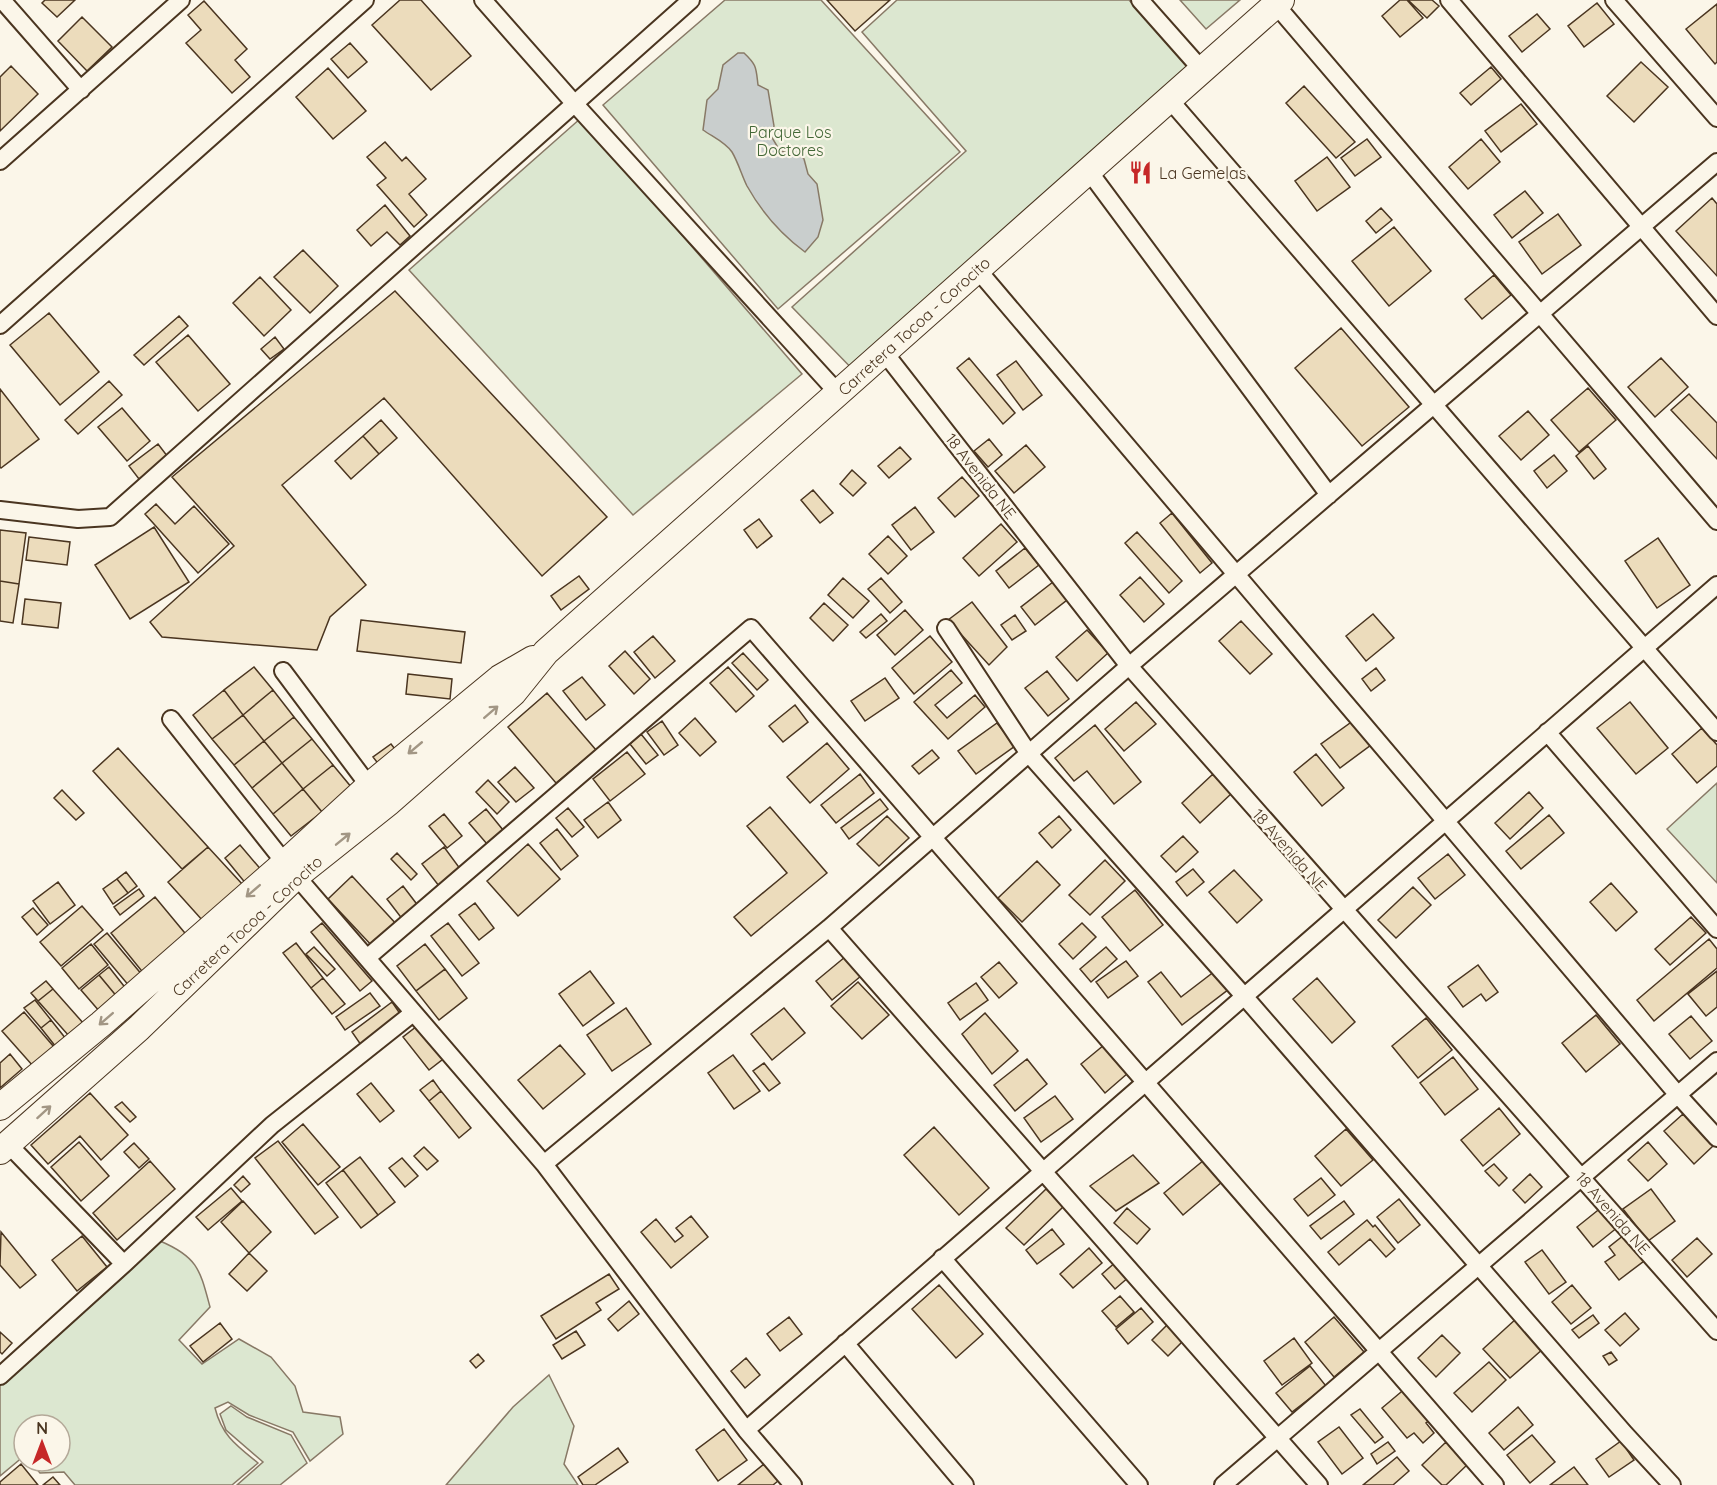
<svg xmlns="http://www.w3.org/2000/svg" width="1717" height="1485" font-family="Quicksand,sans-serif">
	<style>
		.green { fill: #dce7d0; stroke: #887966; stroke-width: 1.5 }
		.water { fill: #c9cecd; stroke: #887966; stroke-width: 1.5 }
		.building { fill: #ecdcbc; stroke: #4a3520; stroke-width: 1.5 }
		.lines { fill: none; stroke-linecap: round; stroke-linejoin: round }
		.minor-casing { stroke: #4a3520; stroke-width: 20 }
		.primary-casing { stroke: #4a3520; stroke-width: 28 }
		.minor { stroke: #fbf6e9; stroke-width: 16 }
		.primary { stroke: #fbf6e9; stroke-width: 26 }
		.oneway { stroke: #a29684 }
		.labels { text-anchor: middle; stroke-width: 4.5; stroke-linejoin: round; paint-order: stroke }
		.park-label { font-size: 16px; fill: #436837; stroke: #fbf6e9 }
		.poi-label { font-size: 16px; fill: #4a3520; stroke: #fbf6e9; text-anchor: start }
		.street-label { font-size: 16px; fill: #4a3520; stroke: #fbf6e9 }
	</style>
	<rect width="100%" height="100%" fill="#fbf6e9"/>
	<path class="green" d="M725,0H821L960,152L778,309L603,105Z
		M897,0H1129L1201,79L863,380L792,307L966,151L862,32Z
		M1180,0H1240L1206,29Z
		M581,118L802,374L633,515L409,270Z
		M1717,783V883L1667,829Z
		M160,1241C198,1257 200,1270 210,1307L179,1340L202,1364L239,1339L271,1357L295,1386L303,1412L340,1417L343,1434L310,1461L293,1432L249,1415L228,1402L215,1408C222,1436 237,1446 258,1463L232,1485H75L64,1472L40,1473L30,1461H60V1425H24V1456L0,1476V1383Z
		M549,1375L574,1426L564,1464L578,1485H446L513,1407Z
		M231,1406L247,1417L291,1435L307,1463L280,1485H237L263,1462L226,1430L220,1414Z"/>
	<path class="water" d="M738,53H744C757,65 756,68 758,85L768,90L774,126L771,136L780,151L800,155L804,159L808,174L817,184L823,220L818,237L805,252C782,235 761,211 747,186C742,176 738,162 732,152C725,142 713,137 703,130L707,100L718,89L723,65Z"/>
	<path class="building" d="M45,0H75L57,17L42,3Z
		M400,0H421L471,56L431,90L372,25Z
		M827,0H890L855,31Z
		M1400,0H1407L1423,18L1400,37L1382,16Z
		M1408,0H1432L1439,6L1427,18Z
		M204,1L247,49L235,60L250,77L232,93L186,43L201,30L188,15Z
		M1597,3L1614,24L1584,47L1568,26Z
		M1717,4V62L1715,64L1686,29Z
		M1537,14L1550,29L1522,52L1509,36Z
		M82,17L112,47L87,71L58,41Z
		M350,43L367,62L348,78L331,59Z
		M1641,62L1668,87L1634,122L1607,96Z
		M11,66L38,94L0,131V77Z
		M1491,67L1501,79L1471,105L1460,93Z
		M328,68L366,111L333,139L296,97Z
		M1304,86L1355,142L1336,158L1286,103Z
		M1521,104L1537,124L1501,152L1485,131Z
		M1367,139L1381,157L1355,176L1341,158Z
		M1481,139L1500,162L1468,189L1449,167Z
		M385,142L402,161L406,157L426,179L409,194L427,215L414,227L377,185L386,178L367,157Z
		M1327,157L1350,187L1317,211L1295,181Z
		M1525,191L1543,213L1512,238L1494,215Z
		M1712,198L1717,204V276L1676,231Z
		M385,205L410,236L400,245L387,232L371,246L357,230Z
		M1381,208L1392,220L1376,233L1366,221Z
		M1558,214L1581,245L1542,274L1519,242Z
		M1394,227L1431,271L1389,306L1352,261Z
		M303,250L338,286L310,313L274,277Z
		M1494,275L1511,295L1482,319L1465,299Z
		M260,277L291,310L264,336L233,303Z
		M395,291L607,517L542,576L384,398L282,485L366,585L330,617L317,650L162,637L150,622L234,546L172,477Z
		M49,313L99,372L60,405L10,345Z
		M179,316L188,326L144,365L134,355Z
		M1341,328L1409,407L1362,446L1295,368Z
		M188,335L230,384L198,411L156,362Z
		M275,337L284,349L270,359L261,349Z
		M969,358L1015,413L1003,424L957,368Z
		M1661,358L1688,387L1655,417L1628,387Z
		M1016,361L1042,395L1023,410L997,375Z
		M109,381L122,395L78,434L65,420Z
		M1588,388L1616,420L1579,452L1551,420Z
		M0,389L39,439L1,468L0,467Z
		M1689,394L1717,423V459L1671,410Z
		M122,408L150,441L127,461L98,427Z
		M1528,411L1549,435L1521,460L1499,436Z
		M381,420L397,438L379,454L363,436Z
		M363,436L379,454L351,479L335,461Z
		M989,439L1002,455L988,467L974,451Z
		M158,444L168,457L139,479L129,466Z
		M1026,445L1045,467L1014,493L995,471Z
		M1588,446L1606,469L1594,479L1576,456Z
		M900,447L911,459L889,478L878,466Z
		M1554,455L1567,471L1547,488L1534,471Z
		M852,470L866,483L853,496L840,484Z
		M962,477L979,496L955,517L938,498Z
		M813,490L833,513L820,523L801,500Z
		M156,504L175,524L194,506L229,544L198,573L145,514Z
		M915,507L934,532L911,550L892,525Z
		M1172,513L1212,563L1200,573L1160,523Z
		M759,519L772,536L757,548L744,530Z
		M1001,524L1017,542L979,576L963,558Z
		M154,527L189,582L130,619L95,565Z
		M0,530L26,533L19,584L0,581Z
		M1137,532L1182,581L1169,593L1125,543Z
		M888,536L907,556L888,574L869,554Z
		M29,537L70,542L67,565L26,560Z
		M1658,538L1690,585L1657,608L1625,561Z
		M1025,548L1039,565L1009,588L996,571Z
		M579,576L589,589L561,610L551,596Z
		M1140,577L1164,604L1144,622L1120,595Z
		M843,578L869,601L853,618L828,595Z
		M881,578L902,602L890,613L868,589Z
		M0,581L19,584L13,623L0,621Z
		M1053,582L1067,600L1035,625L1021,607Z
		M25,599L61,603L58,628L22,624Z
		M972,602L1007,647L989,665L948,620Z
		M824,603L848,625L833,641L810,618Z
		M905,610L923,630L895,655L877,635Z
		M881,614L887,621L866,638L860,632Z
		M1373,614L1394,638L1366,661L1346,636Z
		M1015,615L1026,631L1012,640L1001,625Z
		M361,620L465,632L461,663L357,651Z
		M1241,621L1272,654L1250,674L1219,641Z
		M1087,630L1108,653L1077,681L1056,657Z
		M653,636L675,661L655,678L634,652Z
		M930,636L952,662L914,694L892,668Z
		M625,651L650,679L634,694L609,666Z
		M743,653L768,680L757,690L732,663Z
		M254,667L273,690L243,715L224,690Z
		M728,667L754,696L736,712L710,683Z
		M1376,668L1385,680L1371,691L1362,679Z
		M951,670L962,683L935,705L947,718L975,695L985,707L948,739L914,702Z
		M1047,671L1069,699L1048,716L1025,688Z
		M408,674L452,679L450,699L406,694Z
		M582,677L605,705L586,720L563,691Z
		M885,678L899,698L865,721L851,701Z
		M224,690L243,715L212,739L193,715Z
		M273,690L294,717L264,741L243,715Z
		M547,693L596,750L556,783L508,727Z
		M1136,702L1156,724L1124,751L1105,729Z
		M1630,702L1668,748L1636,774L1597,728Z
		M795,705L808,722L783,742L769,726Z
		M243,715L264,741L234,765L212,739Z
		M294,717L312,739L282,763L264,741Z
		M695,718L716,742L700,756L679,733Z
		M1357,718L1375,742L1340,768L1321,744Z
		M662,721L678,745L664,755L647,732Z
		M997,723L1015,746L976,774L958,751Z
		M1095,725L1141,782L1114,804L1087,771L1074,781L1055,758Z
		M1702,728L1717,745V766L1697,783L1672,754Z
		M641,734L658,755L646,764L630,744Z
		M312,739L333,765L303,789L282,763Z
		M264,741L282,763L252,788L234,765Z
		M827,743L849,769L810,803L787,777Z
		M391,744L398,753L380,766L373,757Z
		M118,748L208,847L182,869L93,771Z
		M932,750L939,758L919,774L912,766Z
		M627,752L645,774L610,801L593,779Z
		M1316,754L1344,788L1322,806L1294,772Z
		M282,763L303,789L273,814L252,788Z
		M333,765L352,788L322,812L303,789Z
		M515,767L534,788L516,802L498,782Z
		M860,774L874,793L836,823L821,805Z
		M1213,774L1232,793L1200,823L1182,803Z
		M488,780L509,802L497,814L476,792Z
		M303,789L322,812L291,836L273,814Z
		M62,790L84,813L76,820L54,798Z
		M1529,792L1543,808L1510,839L1495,823Z
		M880,799L888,809L849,839L841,828Z
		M608,802L621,820L598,838L584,820Z
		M770,807L827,873L751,936L734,917L787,873L747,826Z
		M568,808L584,827L572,837L556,818Z
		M486,809L503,830L487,844L469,823Z
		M444,814L462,836L447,848L429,826Z
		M1549,815L1564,833L1521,869L1506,851Z
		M887,816L909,838L879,866L857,844Z
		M1059,816L1071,830L1052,848L1039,833Z
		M557,829L578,856L561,870L540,843Z
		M1183,836L1198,852L1176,872L1161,856Z
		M528,844L560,879L518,916L487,881Z
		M240,845L263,872L247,885L225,858Z
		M208,847L243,885L203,921L168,882Z
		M444,847L461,870L439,886L422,864Z
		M397,853L417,874L411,880L391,859Z
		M1448,854L1465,875L1435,899L1418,878Z
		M1105,860L1125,881L1090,915L1069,895Z
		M1037,861L1060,885L1022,922L998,898Z
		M1193,869L1204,882L1187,896L1176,882Z
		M1234,870L1262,900L1237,923L1209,892Z
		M126,872L137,886L128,893L117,879Z
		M352,876L398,926L374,948L328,899Z
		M117,879L128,893L113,904L103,889Z
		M58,882L75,905L50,924L33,901Z
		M1611,883L1637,912L1616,931L1590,902Z
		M403,886L419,907L403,920L387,899Z
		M1413,887L1431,905L1396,938L1378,920Z
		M139,889L144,896L120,915L114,907Z
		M1135,890L1163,925L1130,951L1102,917Z
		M155,897L189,938L145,975L111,933Z
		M475,903L494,928L479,940L459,915Z
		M82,906L103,930L61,966L40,942Z
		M33,908L48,925L37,935L22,917Z
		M1691,917L1706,933L1670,965L1655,949Z
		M322,923L372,981L360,991L311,932Z
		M448,923L479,963L462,976L431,936Z
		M1082,923L1096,937L1073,959L1059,944Z
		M107,933L143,976L130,987L94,944Z
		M1709,939L1717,949V968L1654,1021L1637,1000Z
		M296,943L323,978L311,988L283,953Z
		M91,944L108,965L79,989L62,968Z
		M425,944L445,969L416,991L397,966Z
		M314,947L335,969L327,976L306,954Z
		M1106,947L1117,959L1091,982L1080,969Z
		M845,957L861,976L832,1000L816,981Z
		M1126,961L1138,976L1108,998L1096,982Z
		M999,962L1017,983L999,998L981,977Z
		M1478,965L1498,992L1486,1001L1481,994L1463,1007L1448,987Z
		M109,967L127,990L118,998L99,975Z
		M445,969L467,998L439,1020L416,991Z
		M590,971L614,1003L583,1026L559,994Z
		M1215,971L1229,989L1182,1025L1148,982L1161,972L1181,997Z
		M1717,971V1007L1706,1016L1688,994Z
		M99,975L118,998L100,1012L81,990Z
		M323,978L345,1004L332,1014L311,988Z
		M1317,978L1355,1022L1332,1043L1293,999Z
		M46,981L53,989L38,1001L31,993Z
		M858,982L889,1015L862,1039L831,1006Z
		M976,983L988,1000L960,1020L948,1003Z
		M53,989L84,1024L69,1036L38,1001Z
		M370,993L380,1006L345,1030L336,1017Z
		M35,1000L51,1020L41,1028L24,1008Z
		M392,1002L401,1015L361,1045L352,1032Z
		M626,1008L651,1044L612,1071L587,1035Z
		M784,1008L805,1033L772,1060L751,1034Z
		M24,1012L54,1047L33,1066L2,1031Z
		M985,1013L1018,1051L992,1074L962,1034Z
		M1596,1015L1620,1044L1586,1072L1562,1043Z
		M1691,1016L1712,1041L1690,1059L1669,1034Z
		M1426,1018L1452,1050L1418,1078L1392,1046Z
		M51,1020L66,1039L56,1047L41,1028Z
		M421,1023L447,1056L429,1070L403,1037Z
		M560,1045L585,1074L543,1109L518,1080Z
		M1104,1045L1128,1073L1105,1093L1081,1064Z
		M10,1054L22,1069L0,1088V1063Z
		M733,1055L760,1091L734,1109L708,1073Z
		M1453,1057L1478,1089L1445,1115L1420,1083Z
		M1027,1059L1047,1084L1015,1111L994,1085Z
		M764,1063L780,1083L769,1091L753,1071Z
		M433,1080L441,1091L429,1101L420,1090Z
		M371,1083L394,1111L380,1122L357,1094Z
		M441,1091L471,1128L459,1138L429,1101Z
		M90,1093L128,1135L101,1160L80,1136L48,1164L31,1145Z
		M1055,1096L1073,1119L1041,1142L1024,1118Z
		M122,1102L136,1117L130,1122L115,1107Z
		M1499,1108L1520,1134L1483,1166L1461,1140Z
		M1683,1114L1713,1146L1694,1164L1664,1131Z
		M303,1124L340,1167L318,1185L282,1142Z
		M934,1127L989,1188L959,1215L904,1155Z
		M1346,1129L1373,1160L1341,1186L1315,1156Z
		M278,1141L338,1217L315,1234L255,1158Z
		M79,1142L109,1176L81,1201L51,1167Z
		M1648,1142L1667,1164L1648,1181L1628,1160Z
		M134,1143L149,1159L139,1168L124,1152Z
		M424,1147L438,1161L427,1170L414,1156Z
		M1133,1155L1159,1183L1116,1211L1090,1186Z
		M360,1157L395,1202L378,1215L343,1170Z
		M402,1158L418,1176L405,1187L389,1168Z
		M1204,1160L1222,1182L1183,1215L1164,1193Z
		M150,1161L175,1189L117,1240L93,1213Z
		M1494,1164L1507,1178L1499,1186L1485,1171Z
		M343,1170L378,1215L361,1228L326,1183Z
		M1530,1174L1542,1187L1525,1203L1513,1190Z
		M243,1176L250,1184L241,1192L234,1185Z
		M1321,1178L1335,1195L1308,1216L1294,1199Z
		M231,1188L242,1201L208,1230L196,1217Z
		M1046,1189L1064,1206L1024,1245L1006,1228Z
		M1651,1189L1675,1221L1648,1241L1623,1209Z
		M1399,1199L1420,1225L1398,1243L1377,1217Z
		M243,1201L271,1232L249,1253L221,1222Z
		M1344,1201L1354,1214L1321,1239L1310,1226Z
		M1602,1207L1618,1227L1593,1247L1577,1227Z
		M1127,1208L1150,1229L1137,1244L1114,1223Z
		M691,1216L708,1237L671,1268L641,1232L656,1219L675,1242L683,1236L676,1228Z
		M1367,1220L1373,1227L1375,1225L1395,1249L1386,1257L1370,1239L1339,1265L1328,1252Z
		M1052,1229L1064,1244L1037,1264L1026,1250Z
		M1,1232L36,1275L20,1288L0,1265Z
		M1624,1235L1644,1261L1619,1280L1605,1262L1615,1255L1609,1247Z
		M82,1236L107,1267L77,1291L52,1260Z
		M1697,1238L1712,1254L1687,1277L1672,1260Z
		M1089,1248L1102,1263L1073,1288L1060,1274Z
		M1542,1250L1566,1282L1549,1294L1525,1262Z
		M249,1253L267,1271L247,1291L229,1274Z
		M1117,1261L1130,1276L1115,1289L1102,1274Z
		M609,1274L619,1289L596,1303L601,1310L556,1339L541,1316Z
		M939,1285L983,1334L956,1358L912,1309Z
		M1572,1285L1591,1308L1571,1324L1552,1302Z
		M1120,1296L1134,1312L1116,1327L1102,1311Z
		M629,1301L639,1314L618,1331L608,1319Z
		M1141,1308L1153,1322L1128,1344L1116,1329Z
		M1625,1313L1639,1329L1620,1346L1605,1330Z
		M1593,1315L1599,1323L1579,1338L1572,1330Z
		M789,1317L802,1334L780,1351L767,1334Z
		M1334,1317L1364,1352L1334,1377L1305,1342Z
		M1517,1318L1544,1348L1510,1378L1483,1349Z
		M220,1323L232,1339L203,1362L190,1346Z
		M1168,1324L1184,1340L1168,1356L1152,1340Z
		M576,1331L585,1345L562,1359L553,1345Z
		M0,1332L12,1343L2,1354L0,1352Z
		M1442,1335L1460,1353L1436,1377L1418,1358Z
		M1294,1338L1312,1363L1282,1385L1264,1361Z
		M1611,1352L1617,1360L1609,1365L1603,1356Z
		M478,1354L484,1361L476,1368L470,1361Z
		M746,1358L760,1375L745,1388L731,1371Z
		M1489,1362L1506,1380L1472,1412L1454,1393Z
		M1310,1366L1326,1386L1292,1412L1276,1393Z
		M1407,1387L1433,1418L1426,1423L1434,1433L1423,1443L1414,1433L1407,1438L1382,1408Z
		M1518,1407L1533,1425L1504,1450L1489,1433Z
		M1360,1409L1383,1437L1375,1443L1351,1415Z
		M1339,1427L1363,1458L1342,1474L1318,1442Z
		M724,1429L747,1460L718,1481L696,1450Z
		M1532,1435L1555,1462L1530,1483L1507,1455Z
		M1621,1441L1634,1460L1609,1477L1596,1459Z
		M1388,1442L1395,1451L1377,1464L1371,1454Z
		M1446,1442L1452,1449L1455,1446L1467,1465L1446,1485H1442L1422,1465Z
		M618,1448L628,1462L595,1485H583L578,1477Z
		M1397,1457L1409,1471L1393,1485H1363Z
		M21,1464L38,1485H0V1482Z
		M764,1464L778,1481L773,1485H738Z
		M1574,1467L1588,1485H1550Z
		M53,1477L60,1485H43Z"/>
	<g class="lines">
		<defs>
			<path id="minor" d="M2,0L81,90
				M483,0L574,103L838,393
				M1140,0L1202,70
				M1449,0L1717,316
				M1614,0L1717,118
				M1276,5L1717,521
				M1169,99L1717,732
				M0,161L181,0
				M1088,170L1329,495
				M977,269L1678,1095L1717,1138
				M0,325L365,0
				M884,352L1129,666L1717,1331
				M0,510L78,519L110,517L691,0
				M946,628L1029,754L1244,996L1625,1434L1672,1485
				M283,671L369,786
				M171,719L285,863L544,1164L746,1430L793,1485
				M1547,732L1717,929
				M829,928L1319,1485
				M368,957L751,628L1495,1485
				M8,1144L124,1264
				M544,1164L829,928L1129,666L1717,162
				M942,1258L1139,1485
				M845,1343L965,1485
				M0,1376L124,1264L272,1125L413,1013
				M746,1430L1717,585
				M1223,1485L1717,1061"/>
			<path id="primary" d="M0,1107L101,1024L285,863L369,786L500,678L533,659
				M0,1151L139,1028L296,876L389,802L513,693L546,652L1281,0"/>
		</defs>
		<use href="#minor" class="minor-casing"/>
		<use href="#primary" class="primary-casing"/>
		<use href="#minor" class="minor"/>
		<use href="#primary" class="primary"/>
	</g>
	<defs><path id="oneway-shaft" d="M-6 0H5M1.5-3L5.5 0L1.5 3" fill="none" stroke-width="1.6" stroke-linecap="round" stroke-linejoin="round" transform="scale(1.5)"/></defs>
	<g class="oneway">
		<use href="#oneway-shaft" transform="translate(491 712) rotate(-41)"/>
		<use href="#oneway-shaft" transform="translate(415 748) rotate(140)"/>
		<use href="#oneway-shaft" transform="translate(343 839) rotate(-39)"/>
		<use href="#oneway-shaft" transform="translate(253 891) rotate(139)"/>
		<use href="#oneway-shaft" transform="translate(106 1019) rotate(139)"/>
		<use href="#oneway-shaft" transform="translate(44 1112) rotate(-42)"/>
	</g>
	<defs>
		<symbol id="restaurant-bare" viewBox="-9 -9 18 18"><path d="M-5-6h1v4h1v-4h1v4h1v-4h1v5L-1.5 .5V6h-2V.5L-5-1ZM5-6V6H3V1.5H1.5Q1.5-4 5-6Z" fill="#c62828" stroke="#fbf6e9" stroke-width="2.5" paint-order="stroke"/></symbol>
	</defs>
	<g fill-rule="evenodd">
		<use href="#restaurant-bare" x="1124" y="156" width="33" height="33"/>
	</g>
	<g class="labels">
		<g class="park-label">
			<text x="790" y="138">Parque Los<tspan x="790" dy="18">Doctores</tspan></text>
		</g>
		<g class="poi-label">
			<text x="1159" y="179">La Gemelas</text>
		</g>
		<g class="street-label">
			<text transform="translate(914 326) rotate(-42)" y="6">Carretera Tocoa - Corocito</text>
			<text transform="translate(981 476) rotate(52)" y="6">18 Avenida NE</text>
			<text transform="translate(1290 850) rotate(49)" y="6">18 Avenida NE</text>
			<text transform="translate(247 926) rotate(-43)" y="6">Carretera Tocoa - Corocito</text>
			<text transform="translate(1613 1213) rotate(49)" y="6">18 Avenida NE</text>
		</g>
	</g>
	<g transform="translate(42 1443)"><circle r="28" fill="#fbf6e9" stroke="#b4a999" stroke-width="1.5"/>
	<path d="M0-4.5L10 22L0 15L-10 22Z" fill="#c62828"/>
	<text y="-9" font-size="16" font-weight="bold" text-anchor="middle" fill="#4a3520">N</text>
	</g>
</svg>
